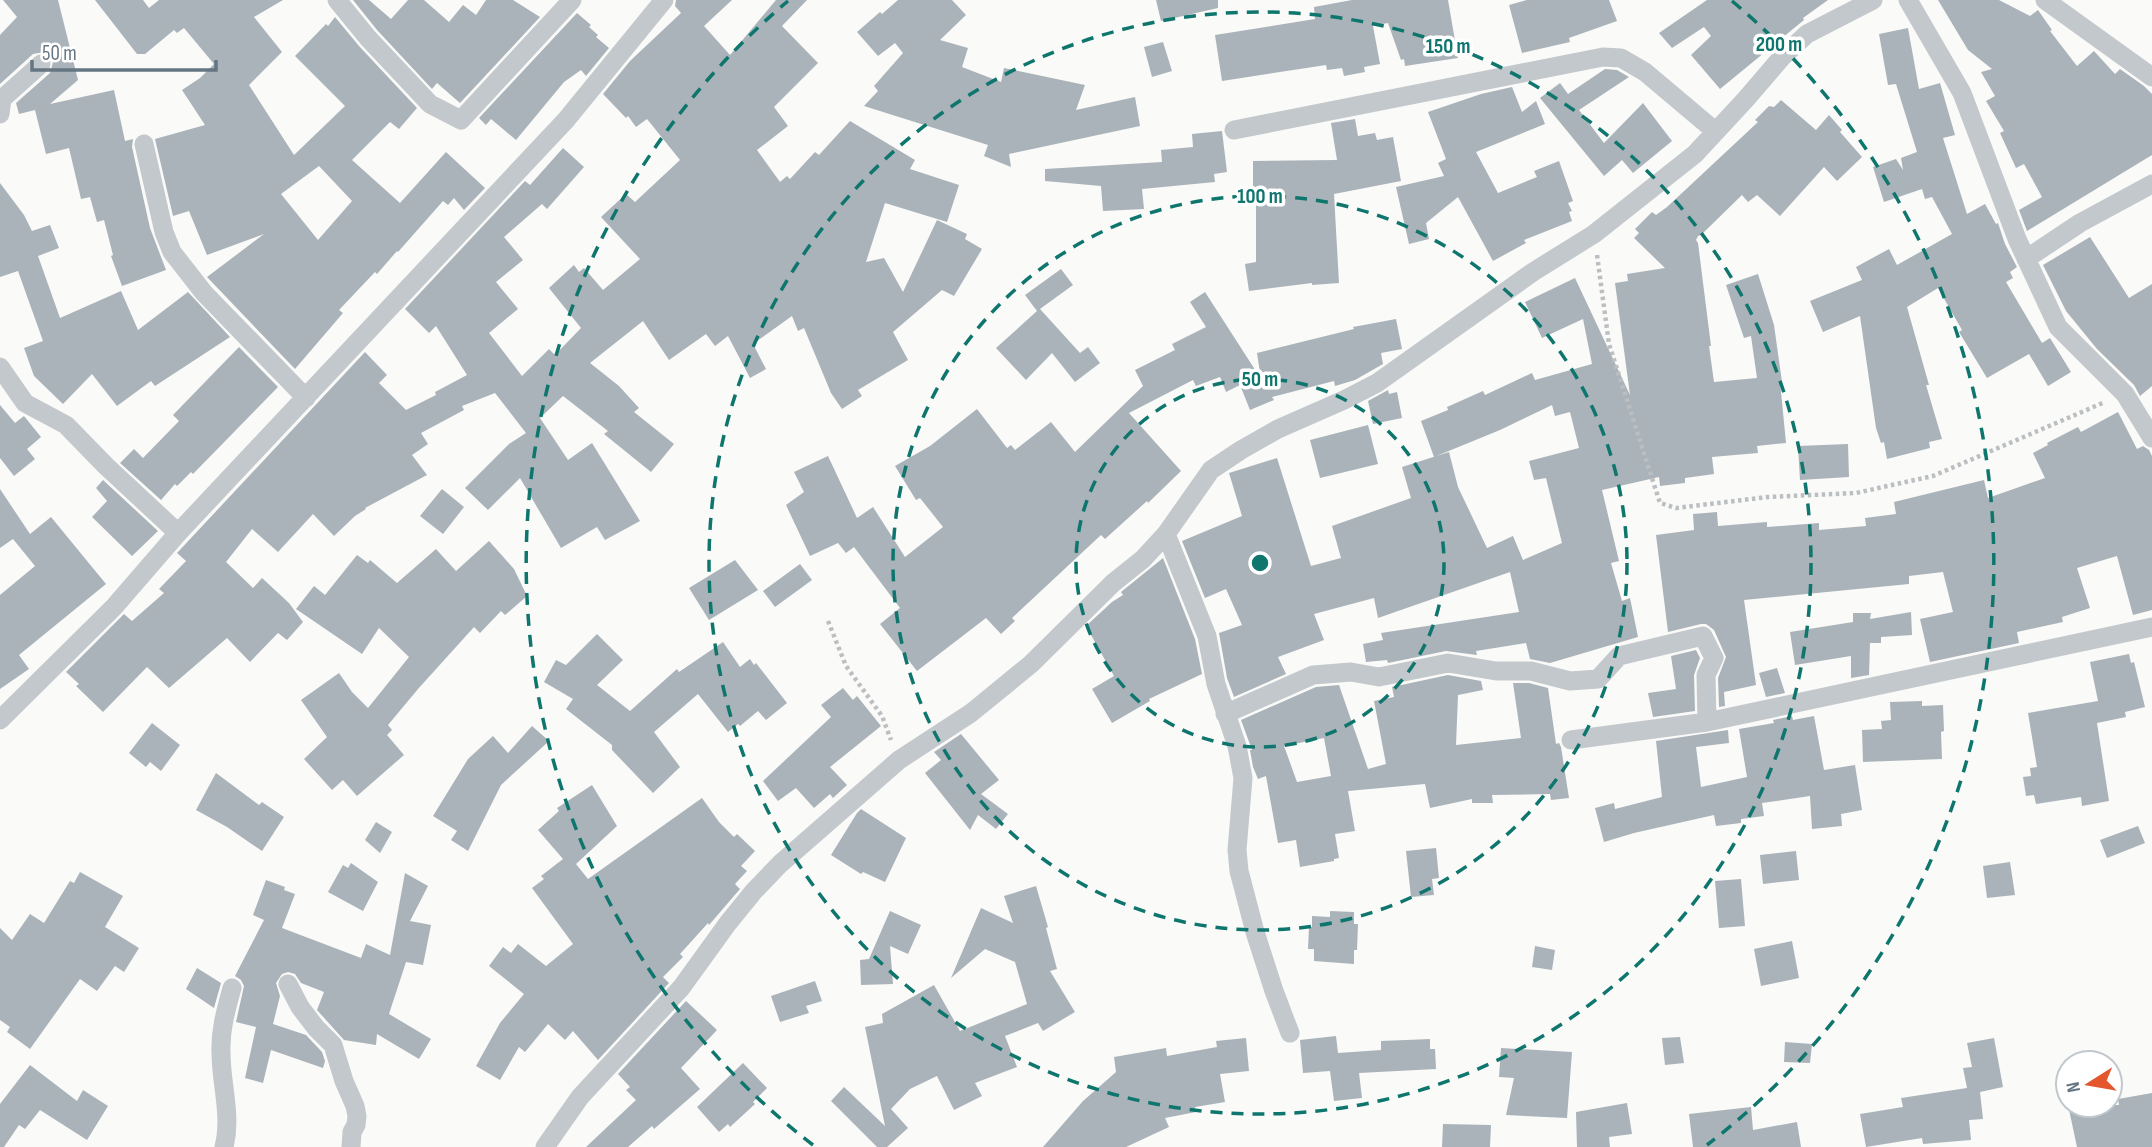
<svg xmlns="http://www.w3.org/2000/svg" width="2152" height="1147" font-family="'Sofia Sans Condensed',sans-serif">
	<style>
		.building { fill: #aab3b9; fill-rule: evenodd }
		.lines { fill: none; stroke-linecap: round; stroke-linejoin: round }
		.path { stroke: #bbbfc2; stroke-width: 4.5; stroke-dasharray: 3.5 3.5; stroke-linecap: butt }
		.street { stroke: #c3c8cc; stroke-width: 19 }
		.ring { fill: none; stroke: #0f766e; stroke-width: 3.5; stroke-dasharray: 12 9 }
		.centre { fill: #0f766e; stroke: #fff; stroke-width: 3.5 }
		.ring-label { font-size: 21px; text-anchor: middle; font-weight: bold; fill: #0f766e; stroke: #fff; stroke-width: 7; stroke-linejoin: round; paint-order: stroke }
	</style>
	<rect width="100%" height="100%" fill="#fafaf8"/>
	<path class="building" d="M3,0H58L78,80L50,104L114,90L125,141L133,139L132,147L150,228L166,270L122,286L111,256L113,255L104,220L97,222L90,197L81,199L69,148L46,154L35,110L19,114L16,103L50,73L53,62L51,56L44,52L33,54L0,84V35L17,17Z
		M95,0H143L149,8L159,0H283L254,17L282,52L249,85L294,155L345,106L295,56L326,24L328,26L335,17L359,46L417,108L399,129L390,122L352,160L400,203L446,152L485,188L464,210L454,198L448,205L443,201L398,252L397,251L377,274L375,272L339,310L343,313L295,369L207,277L264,234L207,255L189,211L173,216L155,139L205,125L182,90L200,78L214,64L184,28L177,33L174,30L145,54H137ZM319,166L352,201L318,240L281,194Z
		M353,0H369L391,19L408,0H424L449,22L463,5L476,15L486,0H513L540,17L460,103L437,83L432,89L377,30Z
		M676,0H732L704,26L730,55L776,0H807L782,26L818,63L774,107L788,126L757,150L780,182L787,176L790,179L815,152L819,155L850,121L915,160L910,169L959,185L947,222L885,203L866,262L884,258L903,292L937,220L967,234L965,239L982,249L954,296L942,290L893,332L908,360L858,390L862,396L842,409L831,393L804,328L798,331L792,316L753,344L766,369L750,378L728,336L715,346L706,334L669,360L643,321L590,363L619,386L639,408L634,412L674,444L651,472L604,434L608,431L563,396L540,418L568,460L592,443L640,521L605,540L597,527L561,548L520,478L488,510L465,488L509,444L526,433L495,393L462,406L464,410L421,433L428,444L412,455L427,475L365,508L366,509L355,516L334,536L313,514L278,552L252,529L226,562L253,588L262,578L289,603L303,622L287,640L278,633L250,662L227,638L169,688L147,667L103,712L76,686L79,684L66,672L124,614L132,621L164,593L159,589L186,561L177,553L365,352L387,375L379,383L406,410L436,395L435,392L467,375L436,326L429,333L405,309L525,181L530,185L563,148L584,167L547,209L542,204L504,237L523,260L496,282L518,309L489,333L522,376L549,349L555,355L581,328L549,288L574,265L579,272L584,268L603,290L640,259L601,217L626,194L635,202L680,160L647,119L636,127L628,116L626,118L603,94L630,61L681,13L675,6Z
		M898,0H952L966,15L940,40L968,48L962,67L1001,82L1004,68L1085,85L1076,110L1135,97L1140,126L1009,154L1011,167L984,156L988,145L864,106L878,91L874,86L903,53L895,43L878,56L857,32L880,12L882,14Z
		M1156,0H1218V8L1161,21Z
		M1352,0H1448L1458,58L1405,66L1404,59L1401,60L1388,23L1373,26L1380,64L1364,67L1365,72L1344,76L1342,68L1327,70L1326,65L1222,81L1215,35L1315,19L1314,7Z
		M1527,0H1609L1617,21L1569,38L1570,42L1522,53L1509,5Z
		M1707,0H1828L1803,18L1804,20L1720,89L1691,55L1711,36L1704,27L1672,48L1659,33Z
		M1938,0H1999L2030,16L2038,10L2052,30L2050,31L2077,66L2094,51L2115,74L2120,69L2144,86L2152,94V155L2027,231L2019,210L2042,197L2024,164L2016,168L2000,133L2004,131L1986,101L1995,96L1981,72L1992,69L1968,50Z
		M577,13L591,25L589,27L598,35L596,37L609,48L586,76L581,70L564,82L516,140L491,119L486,125L479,118Z
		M1908,28L1919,89L1940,83L1955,135L1943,138L1967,214L1985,204L1996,224L1998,223L2005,244L2017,267L2010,272L2013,278L2006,282L2042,343L2050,338L2071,372L2048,386L2029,354L1987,378L1959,332L1962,330L1938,288L1907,307L1929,385H1926L1942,439L1929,442L1930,448L1887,459L1884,442L1881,443L1876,428L1860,316L1823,332L1810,301L1862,280L1856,267L1889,249L1897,265L1952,234L1932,197L1925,199L1922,189L1884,202L1873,167L1896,159L1903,170L1901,158L1917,152L1896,84L1888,85L1879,34Z
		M1163,42L1172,71L1152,77L1144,47Z
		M1605,69L1617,70L1629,77L1579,110L1604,143L1643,103L1672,141L1633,173L1622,160L1604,176L1540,98L1560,83L1568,94Z
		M1512,87L1522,112L1536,101L1545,124L1476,152L1498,193L1537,177L1534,171L1559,161L1573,201L1568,203L1572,211L1569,212L1572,221L1524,240L1526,243L1493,261L1458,197L1426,223L1429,239L1409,244L1396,187L1444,176L1438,163L1446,159L1428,112L1481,94Z
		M1781,100L1816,130L1829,115L1842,130L1840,132L1862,157L1837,181L1824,167L1780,216L1757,195L1748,202L1742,195L1701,235L1698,236L1696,240L1698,243L1711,346H1709L1714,382L1757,378L1751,336L1744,338L1726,285L1758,274L1774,325L1782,382H1780L1786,443L1757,446L1758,453L1712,457L1714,474L1685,478V483L1660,486L1659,477L1602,490L1619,561L1611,563L1622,601L1630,598L1638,637L1550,663L1530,659L1526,643L1476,651L1477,655L1446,651L1388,663L1387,660L1366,662L1363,644L1383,640L1381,633L1519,612L1510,572L1378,618L1374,598L1314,614L1324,640L1278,657L1286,674L1234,697L1227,678L1219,633L1242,625L1226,589L1205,598L1182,541L1242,516L1229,473L1277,458L1311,566L1341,558L1332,526L1411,498L1402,467L1449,452L1458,487L1487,548L1513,536L1523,560L1562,543L1546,478L1534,480L1529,461L1579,448L1570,412L1555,416L1552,405L1500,430L1434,457L1421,421L1448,410L1447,407L1483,391L1485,395L1532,373L1535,380L1592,364L1583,319L1542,338L1525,302L1575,278L1630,395L1615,283L1628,281L1627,274L1665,268L1634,238L1639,233L1635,229L1652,212L1656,215L1667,207L1758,122L1755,120L1769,106L1774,107Z
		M1355,119L1358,136L1375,133L1377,140L1393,137L1401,181L1334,194L1339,283L1312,285V283L1249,291L1245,264L1256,262V198H1253V161L1337,160L1331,123Z
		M1222,131L1227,172L1214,174L1215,182L1142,189L1144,209L1103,211L1101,186L1045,181V169L1162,162L1161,150L1193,147L1192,134Z
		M0,183L24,215L32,231L50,225L59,248L38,256L60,318L121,291L138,330L188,292L230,337L155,386L151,381L117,406L92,374L63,404L34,376L24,348L43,341L18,271L0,277Z
		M2090,237L2129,298L2152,284V386L2140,396L2134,385L2097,349L2066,311L2043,265Z
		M1061,269L1073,285L1040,309L1080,353L1088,347L1100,363L1075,382L1052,353L1026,380L996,348L1037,311L1025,295Z
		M1205,292L1261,379L1257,353L1354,329L1353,327L1396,319L1402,349L1381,353L1383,364L1355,380L1335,386L1334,381L1272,397L1274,400L1250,410L1240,385L1226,392L1220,377L1196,386L1193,380L1129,413L1181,471L1148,503L1147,501L1105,539L1101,535L1012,618L1015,621L1001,634L986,618L917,671L880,624L900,608L854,547L846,553L838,543L810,556L786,505L804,492L794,472L828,456L857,518L873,507L905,557L943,527L920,498L916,500L895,466L930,446L977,409L1007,448L1011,445L1015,450L1051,422L1075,452L1143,386L1135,370L1175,350L1172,344L1206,327L1190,302Z
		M239,347L278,387L193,474L191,472L177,486L175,484L161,500L120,463L134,449L143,458L179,421L173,415Z
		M1388,390L1389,394L1397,392L1402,418L1373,424L1368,401Z
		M0,405L15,423L24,416L41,437L27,449L35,459L14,476L0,458Z
		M2118,412L2137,449L2143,446L2149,450L2152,456V610L2133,615L2117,556L2077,568L2090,608L2062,617L2063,622L2017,632L2019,643L1930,662L1920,619L1953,612L1943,572L1909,576V584L1744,600L1756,685L1724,692L1725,706L1719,707L1718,678L1726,657L1714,630L1706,624H1701L1668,632L1656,535L1694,530L1693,514L1717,512L1718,526L1767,522V527L1819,523V530L1866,526L1865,518L1896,514L1894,502L1984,480L1988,498L2045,478L2033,453L2048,445L2047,443L2078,427L2081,432Z
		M1368,425L1378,464L1320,478L1310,440Z
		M1848,444L1849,477L1800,480L1798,446Z
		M103,480L158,531L132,556L92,517L107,501L96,488Z
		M0,489L30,534L51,517L106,584L19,655L29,669L0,689V595L35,566L13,539L0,548Z
		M442,489L464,507L443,534L420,516Z
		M489,541L514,569L527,596L505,615L501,611L480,633L474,627L418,689L388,725L392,730L387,735L404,755L357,796L343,780L332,790L304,759L327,737L301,700L339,673L352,692L368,708L409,657L379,628L362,654L296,609L314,586L325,595L357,555L368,563L370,560L397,583L436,549L456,571Z
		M1163,558L1195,639L1202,674L1149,699L1150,701L1112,723L1092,689L1114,676L1086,626L1112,602L1123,595L1121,592Z
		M735,560L758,590L709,620L689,588Z
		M800,564L812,580L775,607L763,591Z
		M1911,612L1912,635L1881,637V643H1870L1869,675L1851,678V656L1795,665L1790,632L1853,622V613H1871L1870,619Z
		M597,634L623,660L597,685L630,711L677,669L679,672L723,642L740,667L750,659L754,665L756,663L787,703L766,720L758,711L740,726L738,724L728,732L698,694L654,732L680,767L653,793L612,750V745L566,709L573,699L544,682L556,660L566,665Z
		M1696,650L1700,658L1694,675L1695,711L1653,717L1648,693L1676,689L1671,656Z
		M2129,654L2131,663L2134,662L2145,707L2125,712L2126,717L2097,723L2109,801L2082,806L2081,797L2036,804L2034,795L2026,796L2023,777L2031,776L2030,768L2037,767L2028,713L2098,701L2090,662Z
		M1777,668L1785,693L1766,697L1759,673Z
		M1448,675L1481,681L1483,690L1458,695L1456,745L1521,738L1513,683H1529L1548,688L1556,744L1559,743L1561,747L1569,798L1551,800L1550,794L1492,795L1493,803H1472V799L1430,808L1425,784L1348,791L1355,831L1335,834L1339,858L1334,859V861L1300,867L1296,840L1278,843L1266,776L1258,779L1253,767L1250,750H1252L1241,720L1316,687L1339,685L1368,769L1386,764L1374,701L1394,697L1392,687ZM1324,738L1331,776L1297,782L1284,746Z
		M843,688L853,700L857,696L881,726L830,767L847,785L833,798L830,794L814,808L796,788L778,801L763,781L831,717L821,705Z
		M1922,701V706L1943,705L1944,731L1941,732L1942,759L1863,762L1862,730L1882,729L1881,721L1891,720L1890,702Z
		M1792,716L1793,720L1814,716L1824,770L1855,765L1862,810L1841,814L1842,826L1812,829L1810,796L1762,803L1764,816L1741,819V823L1716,826L1714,815L1634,833L1604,842L1595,808L1614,803L1615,809L1662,797L1656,741L1728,730L1729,743L1696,747L1701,787L1747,777L1739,729L1774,723L1773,720Z
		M152,723L180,745L161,771L150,762L146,767L129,753Z
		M532,726L549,741L501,785L468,851L451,840L457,831L433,816L468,759L493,736L508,753Z
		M961,734L999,780L981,794L1008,814L996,829L978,815L970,830L925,773L941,760L934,752Z
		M216,773L259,805L262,802L284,817L262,851L227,827L196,810Z
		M592,785L617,826L576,864L588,879L702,798L719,822L734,837L737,834L755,851L741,866L747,871L735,884L740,889L709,925L708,923L680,954L683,957L663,977L669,983L598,1060L573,1031L565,1040L548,1024L525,1052L519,1047L500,1080L476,1066L500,1023L524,994L489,966L503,947L511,953L518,944L546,966L573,944L532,888L544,879L541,876L563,859L538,830L559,811L557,808Z
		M861,809L906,838L885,882L863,872L861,874L831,855L857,813Z
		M376,822L392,832L380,853L365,840Z
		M2138,826L2145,843L2107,858L2100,840Z
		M1436,848L1439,878L1432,879L1434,895L1411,897L1406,851Z
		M1796,851L1799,880L1763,884L1760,855Z
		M2010,862L2015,895L1987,898L1983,866Z
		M351,863L378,882L363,911L328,892L343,865L348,868Z
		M80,872L123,896L105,927L139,948L124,972L115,966L97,991L80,979L30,1049L7,1032L10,1027L0,1020V928L12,940L30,914L44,923L70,881L74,883Z
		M405,873L428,886L410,921L431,925L423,965L406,962L389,1014L431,1039L419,1059L377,1034L376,1045L344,1040L317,1010L324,992L301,983L295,974L288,972L282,974L276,983L280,996L273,1024L306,1035L322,1052L325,1061L323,1068L271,1050L263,1083L245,1078L256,1027L236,1022L244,986L241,980L235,976L264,920L253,915L266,880L285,887L284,890L295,894L282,928L361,958L366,944L390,955Z
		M1741,879L1745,926L1719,928L1715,881Z
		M1036,886L1048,927L1046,928L1057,969L1050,971L1075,1012L1043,1031L1038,1023L1005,1036L1017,1067L975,1083L982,1096L954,1110L937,1076L910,1089L891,1109L908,1128L887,1147H877L831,1101L844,1087L885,1126L865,1027L883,1023L882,1014L934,985L960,1031L1027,1004L1015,962L985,949L951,978L981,908L1013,923L1004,896Z
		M890,911L921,925L908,954L890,946L893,984L861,985L860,960L869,959Z
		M1330,911L1354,912V924H1358L1357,950H1354V964L1314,961V949H1308L1309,927H1312V916L1330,917Z
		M1792,941L1799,978L1761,986L1754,949Z
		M1535,946L1555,950L1552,970L1532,967Z
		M197,968L221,983L214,1008L186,989Z
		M815,981L822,1001L806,1006L809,1013L780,1022L771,996Z
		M686,1001L717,1030L681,1068L700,1089L654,1129L652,1126L628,1147H586L636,1100L626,1090L630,1087L618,1074Z
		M1336,1036L1338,1053L1381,1050V1041L1430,1039V1049H1435L1436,1069L1359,1073L1362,1098L1334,1101L1330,1071L1303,1073L1300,1040Z
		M1680,1037L1684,1063L1665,1065L1662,1038Z
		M1246,1038L1249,1071L1220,1074L1225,1102L1195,1107L1196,1112L1165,1118L1169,1127L1126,1147H1043L1083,1101L1116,1072L1114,1057L1166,1048L1167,1056L1217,1047L1216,1041Z
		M1994,1038L2003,1087L1980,1092L1983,1119L1969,1120L1971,1140L1923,1144L1922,1138L1866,1147L1860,1114L1903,1107L1901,1098L1967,1088L1963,1068L1972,1067L1967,1043Z
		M1785,1042L1812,1044L1810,1063L1784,1062Z
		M1501,1048L1572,1052L1567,1118L1506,1115L1514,1078L1499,1077Z
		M743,1063L767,1088L753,1102L755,1104L730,1127L728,1124L719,1132L697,1107Z
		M30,1065L77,1101L83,1090L108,1106L87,1140L40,1110L25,1129L19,1125L4,1147H0V1104Z
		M2152,1093V1147H2077L2068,1105H2119L2118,1099Z
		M1627,1103L1632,1134L1609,1137L1610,1147H1577L1576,1112Z
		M1751,1107L1753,1130L1797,1122L1801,1147H1693L1689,1114Z
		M1443,1124L1491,1125L1490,1147H1442Z"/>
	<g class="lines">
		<path class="path" d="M1597,255L1609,344L1660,503L1676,508L1768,497L1856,493L1933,476L2105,402
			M828,621L846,666L882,716L891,740"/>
		<path class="street" d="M337,0L368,38L430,104L461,120L572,0
			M1908,0L1962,93L2017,239L2058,327L2125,394L2152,438
			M2045,0L2152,77
			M0,114L2,99L41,64
			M1234,130L1603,57L1621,58L1645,72L1715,131
			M144,144L164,232L172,252L204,293L306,398
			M2026,259L2080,223L2152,184
			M0,367L25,403L66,425L106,466L178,533
			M1166,534L1207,636L1216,684L1237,746L1243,778L1237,850L1239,871L1255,932L1274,991L1290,1033
			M1225,714L1313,675L1351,672L1379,677L1448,663L1496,671H1531L1570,681L1598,679L1619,656L1703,636L1714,658L1706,675L1707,722
			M0,720L114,607L178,533L566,120L664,0
			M1571,740L1707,722L2152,627
			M288,984L300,1007L316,1028L333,1045L344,1081L355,1106L357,1116L356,1125L352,1132L351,1147
			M224,1147C232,1116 221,1084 221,1053C220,1030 226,1010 232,988
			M545,1147L580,1097L681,988L728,923L754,891L780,864L899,760L971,713L1031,664L1113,583L1143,559L1166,534L1211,470L1241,450L1278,429L1344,400L1377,383L1533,272L1594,234L1695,154L1746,99L1782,57L1807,34L1873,0"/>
	</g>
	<g class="ring">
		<circle cx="1260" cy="563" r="184"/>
		<circle cx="1260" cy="563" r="367"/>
		<circle cx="1260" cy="563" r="551"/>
		<path d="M813 1145A734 734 0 0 1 788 1M1732 1A734 734 0 0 1 1707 1145"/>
	</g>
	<circle cx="1260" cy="563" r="10" class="centre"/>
	<g class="ring-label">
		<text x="1779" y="51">200 m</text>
		<text x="1448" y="53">150 m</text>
		<text x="1260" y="203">100 m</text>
		<text x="1260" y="386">50 m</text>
	</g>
	<g transform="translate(2089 1084) rotate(259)"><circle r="33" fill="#ffffff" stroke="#c1c8cd" stroke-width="2"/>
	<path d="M0-5L12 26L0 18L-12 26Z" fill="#e4572e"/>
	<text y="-10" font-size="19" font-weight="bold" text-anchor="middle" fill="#657683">N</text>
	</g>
	<path d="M32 60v10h184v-10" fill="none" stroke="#657683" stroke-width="3.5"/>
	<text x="42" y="60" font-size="21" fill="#657683" stroke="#ffffff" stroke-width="5" paint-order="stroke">50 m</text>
</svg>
